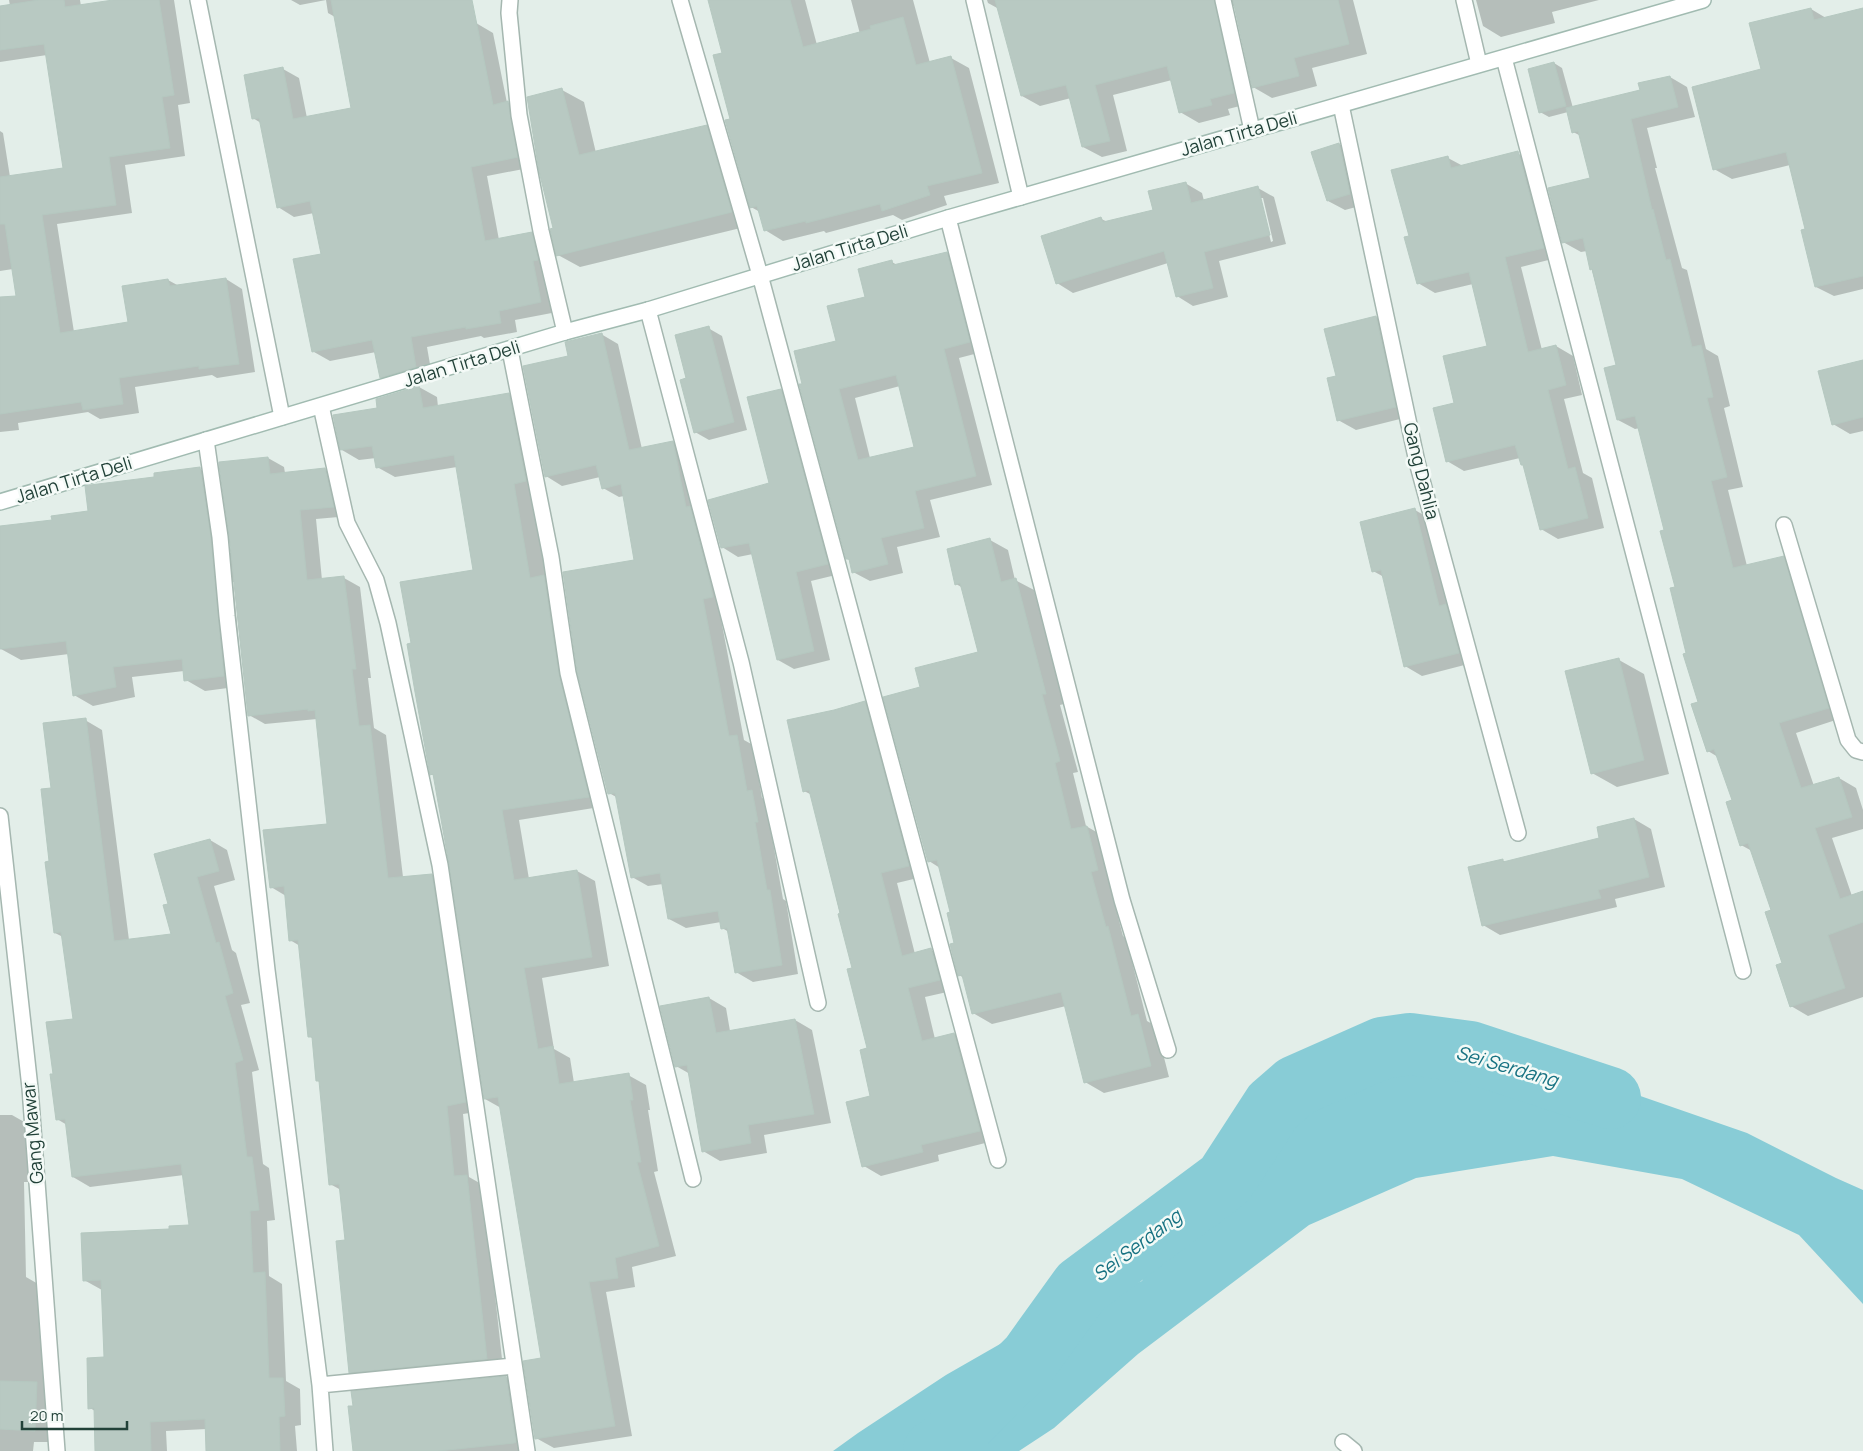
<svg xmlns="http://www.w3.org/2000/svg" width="1863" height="1451" font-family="Manrope,sans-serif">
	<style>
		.water { fill: #88ccd6 }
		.shadow { fill: #0003; fill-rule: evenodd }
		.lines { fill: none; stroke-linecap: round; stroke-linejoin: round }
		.river { stroke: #88ccd6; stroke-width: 62 }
		.building { fill: #b8c9c2; stroke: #b5c8c0; fill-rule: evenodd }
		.street-casing { stroke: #a5b7b0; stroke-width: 18 }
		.secondary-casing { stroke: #a1bbb1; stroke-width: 18 }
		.street { stroke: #fff; stroke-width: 15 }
		.secondary { stroke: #fff; stroke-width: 15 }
		.labels { text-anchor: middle; stroke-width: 5; stroke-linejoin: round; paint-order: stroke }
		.street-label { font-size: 18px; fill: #214138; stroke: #f4faf7 }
		.water-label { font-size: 19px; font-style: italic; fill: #177282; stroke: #f4faf7 }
	</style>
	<rect width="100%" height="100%" fill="#e3eee9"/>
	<path class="water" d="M1439,1064L1577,1074L1747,1133L1836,1178L1863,1190V1304L1799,1235L1682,1179L1553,1156L1416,1178L1309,1225L1138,1354L1054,1428L1019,1451H833L858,1433L946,1375L1051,1315L1142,1281L1210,1162L1317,1095Z"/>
	<path class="shadow" d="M9,0H80L81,6L122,0H174L190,103L178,105L185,156L125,165L132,213L57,224L74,332L129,323L168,280L179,286L226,279L242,289L255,372L217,378L212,375L135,387L139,413L100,419L88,412L18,423L19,430L0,432V356L26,352L13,269L0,271V131L3,133L10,177L65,169L47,55L0,62V7L10,6Z
		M291,0H326L300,5Z
		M326,0H434L476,23L493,33L507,103L525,112L534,167L487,176L499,240L531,233L548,243L557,312L515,320L517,332L484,338L481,336L427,347L432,376L398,387L381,377L376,352L330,361L314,352L322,255L314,213L294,217L278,207L261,123L253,118L283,69L299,78L307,118L353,109L335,17L328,13Z
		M709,0H805L817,45L860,34L851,0H913L930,63L951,58L969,68L999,183L944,196L947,205L902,220L893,215L826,233L824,231L783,241L765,230L760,212L751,207L731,120L724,54Z
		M987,0H1353L1367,54L1312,68L1317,86L1272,98L1253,87L1235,5L1232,7L1252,103L1228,109L1230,115L1199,123L1180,112L1172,80L1113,95L1127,151L1102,157L1083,147L1071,98L1040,106L1022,96L999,9L988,3Z
		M1476,0H1599L1552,12L1555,23L1501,37L1483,26Z
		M1811,9L1826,18L1863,9V289L1834,296L1816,287L1806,230L1790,165L1732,179L1714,169L1762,70Z
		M1554,63L1562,68L1573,108L1641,90L1670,77L1687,87L1695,117L1647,128L1657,168H1655L1682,268L1687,270L1706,349L1718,356L1730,406L1724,408L1743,487L1728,490L1747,566L1783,558L1801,568L1845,717L1796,733L1814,786L1839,778L1856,788L1863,810V829L1832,838L1852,896L1863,893V997L1808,1016L1791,1006L1784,964L1772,911L1752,851L1741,845L1734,801L1718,757L1708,751L1699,702L1687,654L1666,531L1640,428L1635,429L1618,420L1617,366L1587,251L1581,252L1563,242L1592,179L1581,136L1573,132L1568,112L1549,117L1540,112Z
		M562,90L584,102L596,153L706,126L728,139L753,225L580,267L558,255L555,229Z
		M1339,144L1356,154L1367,204L1345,210L1328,201L1312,153Z
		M1517,153L1534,163L1560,257L1521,267L1542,350L1556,346L1573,356L1582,395L1564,399L1583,473L1592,478L1604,528L1558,539L1541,529L1524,466L1522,464L1520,458L1464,471L1447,461L1456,404L1488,346L1473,284L1435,293L1418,283L1410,237L1448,158L1463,166Z
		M1185,183L1202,193L1204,201L1258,188L1274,197L1286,244L1219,261L1228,297L1193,306L1177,296L1168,263L1073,293L1057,283L1101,219L1108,222L1155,211ZM1260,198H1263L1273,241L1271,242Z
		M947,253L963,263L986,351L959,358L992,485L930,500L940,537L897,547L903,573L870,581L853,572L850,560L847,559L804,385L837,342L892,262L897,265ZM900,386L916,448L870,458L855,398Z
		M1376,317L1393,327L1412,416L1356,430L1338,420L1337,377Z
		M708,328L722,336L747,430L709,440L695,432L688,379Z
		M601,334L618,344L642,449L673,442L689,451L744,740L753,745L762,798L769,801L774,831H771L783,899L786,901L798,974L753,982L736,972L729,932L722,928L721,922L686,928L669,919L663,884L648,886L632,877L618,798L609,793L636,561L624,496L619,497L603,488L600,477L562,486L546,476L570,357Z
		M1863,361V431L1850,434L1833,424Z
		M419,387L437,397L438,407L509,395L527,405L532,494L546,577L562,587L576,686L606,806L519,820L529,879L577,871L595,881L609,966L542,978L554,1049L570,1058L574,1083L628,1075L646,1085L650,1110H648L658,1171L654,1172L676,1256L632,1267L635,1287L606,1292L632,1436L554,1448L536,1438L543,1359L501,1108L485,1099L451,863L435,776L431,774L412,644L474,571L457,467L395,477L377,467L376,458L359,460L342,450L378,409Z
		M781,390L797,400L844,573L811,581L830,660L794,669L778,660L753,554L738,557L722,547L770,484Z
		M268,458L284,467L285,473L325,470L341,479L350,516L316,519L322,580L344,578L360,587L371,678H368L374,728L386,735L403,877L432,875L448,884L482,1111L463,1114L469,1177L483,1185L503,1368L366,1381L350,1372L347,1241L341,1190L330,1184L320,1082L318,1081L313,1039L310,1036L300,946L290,940L286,896L271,887L328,825L317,719L265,724L249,715L235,582H233L243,686L205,691L186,680L184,671L132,677L135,697L93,706L74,695L69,654L21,660L1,649L0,637V528L53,521L90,512L156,478L200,469L219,480L230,553H232Z
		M1415,510L1432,520L1476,662L1422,676L1405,666L1384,577L1373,571Z
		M990,540L1008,550L1015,580L1034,590L1064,704L1060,705L1078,772L1073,773L1086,826L1105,837L1116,880L1109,882L1123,936L1126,938L1147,1021L1156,1026L1169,1077L1104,1093L1085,1082L1066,1006L992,1024L973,1013L964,978L959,975L952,913L940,868L929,861L921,688L980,653L963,588L956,584Z
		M1619,660L1644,674L1669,774L1617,787L1592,773Z
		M865,702L882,712L926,876L897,883L915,954L931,950L948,960L956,990L925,997L935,1039L954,1034L971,1044L997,1140L938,1155L939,1161L881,1176L864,1166L871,1097L868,1049L853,969L812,795L804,791L834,711Z
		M85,720L102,730L129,940L172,935L169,904L210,840L227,850L235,880L214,886L232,950L236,953L250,1003L241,1005L259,1070L252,1072L263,1164L269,1168L275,1220L267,1221L269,1276L282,1284L286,1381L300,1389L301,1425L295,1426L297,1451H208L207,1429L166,1431L167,1451H97L95,1411L90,1408L106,1358L102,1290L84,1280L170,1230L191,1226L184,1175L90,1187L73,1177L67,1125L57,1119L54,1075L74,1020L63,937L55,933L50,862L52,789Z
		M1634,819L1651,829L1665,887L1615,899L1617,907L1500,935L1483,925L1502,860L1506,862L1601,839Z
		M709,998L726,1008L730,1031L795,1020L812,1030L831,1123L764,1135L767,1153L720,1161L703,1151L690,1074L676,1066Z
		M0,1115H12L33,1127L34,1182H24L26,1277L45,1288L55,1442H34L33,1451H0Z
		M506,1377L522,1387L532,1451H354V1407Z"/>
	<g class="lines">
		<path class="river" d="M934,1451L945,1443L1030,1358L1081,1287L1225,1180L1273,1106L1296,1086L1382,1048L1410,1044L1470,1052L1610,1098"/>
	</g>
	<path class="building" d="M39,0H64L65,7L113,0H159L174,95L162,97L170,148L109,157L116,205L42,215L60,333L128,322L122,286L168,279L170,286L226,278L239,364L199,369V366L119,378L123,404L83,410L81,402L0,414V297L16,296L5,224H0V177L63,168L44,44L0,50V6Z
		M331,0H472L493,105L508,101L518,157L471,167L485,241L532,232L538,260L533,261L541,302L499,311L501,323L466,329V327L411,337L416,367L380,378L372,340L312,352L293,259L321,254L310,201L277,208L259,118L252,119L244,75L283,67L293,119L351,108Z
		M708,0H790L803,47L871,29L870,26L903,17L916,65L951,56L982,173L927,186L930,195L882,211L880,204L806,223V221L764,231L757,206L750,208L725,120L730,119L713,55L722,53Z
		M995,0H1214L1234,93L1210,99L1212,105L1179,113L1167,66L1095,85L1110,141L1082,147L1066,85L1021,96Z
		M1233,0H1338L1349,44L1294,58L1299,76L1252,88Z
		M1811,8L1814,20L1863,8V276L1815,287L1801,230L1805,229L1786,152L1713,170L1692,87L1761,69L1749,23Z
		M1554,62L1566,106L1539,113L1528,69Z
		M1670,76L1678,107L1631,119L1652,210L1653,209L1666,260L1670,259L1692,347L1701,345L1713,397L1707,398L1727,477L1711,481L1733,568L1784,556L1829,708L1779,723L1801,788L1839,777L1852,817L1815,828L1840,899L1863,891V922L1828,935L1845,988L1790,1007L1776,965L1782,963L1765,912L1771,910L1748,843L1740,846L1726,802L1732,800L1714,749L1707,752L1691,704L1698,702L1683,654L1686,653L1670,588L1675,587L1660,531L1664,530L1635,416L1617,420L1604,368L1616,365L1592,269L1590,270L1583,238L1562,243L1548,188L1590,178L1578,131L1572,133L1566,108L1640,90L1638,83Z
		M562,88L579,155L707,125L732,212L556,256L550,229L553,228L539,171L527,97Z
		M1339,143L1350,194L1327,201L1311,152Z
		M1518,151L1544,248L1505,257L1528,352L1556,345L1566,385L1548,390L1568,469L1575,467L1588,518L1540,530L1523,465H1521L1515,445L1446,462L1433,408L1454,403L1443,356L1487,346L1469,272L1417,284L1404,237L1409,236L1391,170L1448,156L1451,168Z
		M1186,182L1191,203L1258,186L1270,235L1204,252L1213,288L1176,297L1164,251L1056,284L1041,236L1101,217L1103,222L1153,210L1148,191Z
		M947,252L970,342L944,349L976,476L915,491L924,528L881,538L888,564L852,573L849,559H846L799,384H802L794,351L836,341L827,306L865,297L858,269L892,260L893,265ZM896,375L914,447L858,460L839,389Z
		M1376,316L1396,407L1337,421L1327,378L1336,376L1324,329Z
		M709,326L734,422L694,433L680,380L686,378L675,335Z
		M602,333L629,450L673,441L686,507L690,506L710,583L713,597L703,599L714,656L729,736L737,735L747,791L752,790L758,822H755L767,890H770L782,965L735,973L727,928L721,929L718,911L668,919L660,873L631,878L615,793L608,794L577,671L563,572L634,560L621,484L602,489L596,465L545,477L523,366L568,356L565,342Z
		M1863,360V417L1832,425L1818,371Z
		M419,386L423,408L509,393L526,481L514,484L530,578L544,575L559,675L589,797L502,810L514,880L577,870L592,957L524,968L538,1049L553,1046L559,1084L629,1073L633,1100H630L641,1162H637L659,1246L615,1258L618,1278L589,1282L615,1426L535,1439L523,1361L541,1358L498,1097L484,1099L449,864L433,774L430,775L415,692L407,644L411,643L400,582L473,570L454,455L376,468L372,446L340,450L333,415L377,408L376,399Z
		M781,389L828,564L796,572L814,651L777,660L749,543L721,548L708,500L769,483L747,397Z
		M268,457L270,474L325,468L334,507L300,510L307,580L344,576L356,669H352L359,726L370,725L388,878L432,874L466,1102L447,1106L454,1176L467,1175L487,1359L349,1373L336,1241L345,1240L339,1184L329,1185L319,1081H316L312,1037H308L298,940L289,941L284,886L270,888L263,830L327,824L315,710L308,711V709L248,716L229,536L219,465V462Z
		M200,467L211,538L224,676L184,681L182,659L113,667L116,687L73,696L66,641L0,649V526L52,520L51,516L88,511L85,486L90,485L154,477V473Z
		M1415,508L1439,606L1446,604L1459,653L1404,667L1381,570L1372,572L1360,522Z
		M990,538L1001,582L1016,578L1046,694H1042L1060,761L1055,763L1071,829L1087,826L1098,870L1091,872L1106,927L1108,926L1131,1016L1138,1014L1151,1066L1084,1083L1061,992L972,1014L962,975L958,976L950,944L954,943L947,913L950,912L937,860L928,862L883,697L920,687L915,668L978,652L960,583L955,585L947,549Z
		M1619,658L1644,760L1591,774L1565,671Z
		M865,701L909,866L881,873L902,956L931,948L940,980L908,988L922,1041L954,1033L980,1131L921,1145L923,1152L862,1167L846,1102L870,1096L860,1050L867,1048L847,969L852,968L838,914L840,913L809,790L803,792L787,720L834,710Z
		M86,718L114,941L171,934L163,905L168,904L154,854L210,839L219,871L197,877L216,943L219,942L233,993L225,996L243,1060L235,1063L247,1157H252L259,1210L250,1211L253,1273L265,1272L269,1378H283L285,1416L279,1417L280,1451H206L205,1419L150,1422L151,1451H95L94,1408L88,1409L87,1358L104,1357L101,1280L83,1281L81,1233L169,1229V1226L189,1225L181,1164L72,1177L65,1119L56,1120L50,1074H53L46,1022L73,1019L61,932L54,933L45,862L49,861L41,789L51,788L43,723Z
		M1634,818L1649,877L1598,890L1601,898L1482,926L1468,867L1503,859V862L1599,838L1597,827Z
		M709,997L716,1033L795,1019L814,1114L748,1125L751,1143L702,1152L687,1065L675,1067L660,1006Z
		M506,1376L516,1442L514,1443L438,1451H353L348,1406H353L351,1391Z
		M0,1381L37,1382L35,1431L0,1429Z"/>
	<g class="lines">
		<defs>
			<path id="street" d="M198,0L282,417
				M510,0L509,13L519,115L541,231L565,332
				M680,0L760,275L998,1160
				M974,0L1021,197
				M1223,0L1252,130
				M1464,0L1479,64
				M1504,58L1743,971
				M1341,105L1417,462L1518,833
				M948,218L1122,900L1168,1050
				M648,310L741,662L818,1003
				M510,350L551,557L568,673L693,1179
				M321,406L347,523L376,580L388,623L440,865L527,1451
				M206,440L220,537L227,616L267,970L320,1385L325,1451
				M1784,525L1848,740L1856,750L1863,752
				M0,816L30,1088L57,1451
				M320,1385L514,1366
				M1343,1442L1354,1451"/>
			<path id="secondary" d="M0,502L565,332L648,310L948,218L1703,0"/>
		</defs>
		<use href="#street" class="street-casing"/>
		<use href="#secondary" class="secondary-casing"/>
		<use href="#street" class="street"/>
		<use href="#secondary" class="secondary"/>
	</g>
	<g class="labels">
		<g class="street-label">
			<text transform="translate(1239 134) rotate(-16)" y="6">Jalan Tirta Deli</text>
			<text transform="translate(850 248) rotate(-17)" y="6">Jalan Tirta Deli</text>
			<text transform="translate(462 364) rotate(-17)" y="6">Jalan Tirta Deli</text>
			<text transform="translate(1421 471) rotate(76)" y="6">Gang Dahlia</text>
			<text transform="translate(74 480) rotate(-17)" y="6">Jalan Tirta Deli</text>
			<text transform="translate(33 1133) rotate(-95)" y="6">Gang Mawar</text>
		</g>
		<g class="water-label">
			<text transform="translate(1507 1066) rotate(16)" y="7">Sei Serdang</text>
			<text transform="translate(1137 1245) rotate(-37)" y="7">Sei Serdang</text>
		</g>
	</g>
	<path d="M22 1421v8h105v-8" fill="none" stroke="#214138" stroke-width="2.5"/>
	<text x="30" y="1421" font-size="15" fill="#214138" stroke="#f4faf7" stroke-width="4" paint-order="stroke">20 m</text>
</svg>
